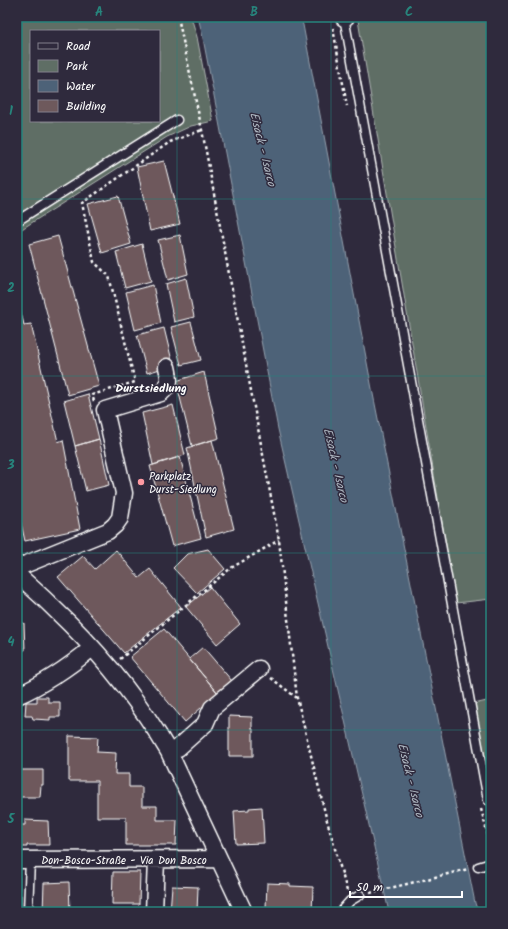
<svg xmlns="http://www.w3.org/2000/svg" width="508" height="929" font-family="Kalam,sans-serif">
	<style>
		.green { fill: #5f6e65; stroke: #afb6b2; fill-rule: evenodd }
		.water { fill: #4d6278; stroke: #94a1ae }
		.building { fill: #6e595c; stroke: #fff }
		.lines { fill: none; stroke-linecap: round; stroke-linejoin: round }
		.service-casing { stroke: #fff; stroke-width: 11 }
		.minor-casing { stroke: #fff; stroke-width: 19 }
		.path { stroke: #fff; stroke-width: 2.5; stroke-dasharray: 3 3; stroke-linecap: butt }
		.service { stroke: #2f2a3d; stroke-width: 8 }
		.minor { stroke: #2f2a3d; stroke-width: 16 }
		.grid { fill: none; stroke: #27847c; stroke-width: 1; stroke-opacity: 0.55 }
		.poi-dot { fill: #ff9aa2; stroke: #2f2a3d; stroke-width: 1.5 }
		.labels { text-anchor: middle; stroke-width: 3; stroke-linejoin: round; paint-order: stroke }
		.poi-label { font-size: 11px; fill: #fff; stroke: #2f2a3d; text-anchor: start }
		.street-label { font-size: 11px; fill: #fff; stroke: #2f2a3d }
		.water-label { font-size: 12px; font-style: italic; fill: #afb8c2; stroke: #2f2a3d }
		.neighbourhood-label { font-size: 12px; font-weight: bold; fill: #fff; stroke: #2f2a3d }
		.neatline { fill: none; stroke: #27847c; stroke-width: 1.5 }
		.grid-label { font-size: 13px; text-anchor: middle; font-weight: bold; fill: #27847c }
	</style>
	<rect width="100%" height="100%" fill="#2f2a3d"/>
	<filter id="ink" filterUnits="userSpaceOnUse"><feTurbulence type="fractalNoise" baseFrequency=".025" numOctaves="2"/><feDisplacementMap in="SourceGraphic" scale="8" xChannelSelector="R" yChannelSelector="G"/><feConvolveMatrix kernelMatrix="1 2 1 2 8 2 1 2 1" color-interpolation-filters="sRGB"/></filter>
	<g filter="url(#ink)">
		<path class="green" d="M17,17H191L197,37L213,121L191,126L167,137L17,232ZM31,31H159V121H31Z
			M366,17H491V599L456,603L454,594L358,20Z
			M491,700V786L474,704Z"/>
		<path class="water" d="M198,17H300L303,25L372,389L475,903L478,912H389L278,429L202,33Z"/>
		<path class="building" d="M164,161L180,224L150,231L137,167Z
			M118,196L131,244L102,253L88,204Z
			M180,235L188,274L168,280L158,240Z
			M58,236L99,386L68,395L29,244Z
			M142,244L151,281L125,288L116,252Z
			M186,278L194,317L174,322L166,284Z
			M153,285L161,323L135,330L126,292Z
			M17,296L24,325L31,324L58,442L63,440L80,529L25,541L17,506Z
			M191,322L201,360L181,365L171,327Z
			M164,328L173,365L147,373L137,335Z
			M204,372L219,438L192,446L176,381Z
			M88,394L99,439L75,446L64,401Z
			M173,405L185,455L153,465L142,413Z
			M99,439L109,485L86,491L75,446Z
			M212,440L234,529L206,537L187,448Z
			M180,457L201,538L172,546L150,466Z
			M208,549L225,569L197,593L173,568L187,554Z
			M116,550L139,578L150,569L181,607L124,653L58,577L83,556L95,569Z
			M210,587L240,624L217,644L186,607Z
			M17,623H24L25,650L17,651Z
			M164,629L218,693L185,722L130,657Z
			M203,647L232,681L218,693L189,659Z
			M37,697H48V702H60V717H50V720L33,719L32,716H25L26,702H37Z
			M229,716L252,717V729H253V756H229Z
			M69,736L98,737L97,752L116,753L115,774H129V787H142V806H157V820H177L176,845H126V817H97V781H69Z
			M17,770H43V785H41L40,797H17Z
			M262,807L264,843L236,844L234,811L249,810V808Z
			M25,820L48,821L49,845H27V847H17V825H25Z
			M113,872H140L139,904H112Z
			M17,877H19V895H21V911H17Z
			M69,882L70,912H43L44,883Z
			M267,883L290,884V886L313,887L312,912H289V908H266Z
			M172,886L198,887L197,912H170Z"/>
		<g class="lines">
			<defs>
				<path id="service" d="M344,17L488,800L491,799
					M17,221L177,120
					M478,867L491,863
					M28,912L30,860
					M340,912L350,901L360,895"/>
				<path id="minor" d="M344,18L346,17
					M17,569L19,567L108,531L115,525L120,518L124,493L105,410L161,393C171,384 170,380 167,367
					M17,574C35,590 53,607 70,624C108,662 142,706 169,752L244,912
					M17,696C44,684 69,667 92,648
					M169,752L178,748L205,724L212,708L259,669
					M17,860L219,859
					M154,912L156,860"/>
			</defs>
			<use href="#service" class="service-casing"/>
			<use href="#minor" class="minor-casing"/>
			<path class="path" d="M178,17L202,130L279,540L297,698L326,817L347,891
				M333,28L347,106
				M94,401L92,395L135,382L109,276L94,262L82,203L170,142L202,130
				M120,659L231,568L279,540
				M271,678L297,698
				M481,809L491,847
				M370,893L468,869"/>
			<use href="#service" class="service"/>
			<use href="#minor" class="minor"/>
		</g>
	</g>
	<path class="grid" d="M177,17V912M331,17V912M17,199H491M17,376H491M17,553H491M17,730H491"/>
	<circle class="poi-dot" cx="141" cy="482" r="4"/>
	<g class="labels">
		<g class="poi-label">
			<text x="149" y="480">Parkplatz<tspan x="149" dy="13">Durst-Siedlung</tspan></text>
		</g>
		<g class="street-label">
			<text x="124" y="864">Don-Bosco-Straße - Via Don Bosco</text>
		</g>
		<g class="water-label">
			<text transform="translate(263 149) rotate(76)" y="4">Eisack - Isarco</text>
			<text transform="translate(336 465) rotate(77)" y="4">Eisack - Isarco</text>
			<text transform="translate(411 780) rotate(76)" y="4">Eisack - Isarco</text>
		</g>
		<g class="neighbourhood-label">
			<text x="151" y="392">Durstsiedlung</text>
		</g>
	</g>
	<rect width="508" height="929" fill="none" stroke="#2f2a3d" stroke-width="44"/>
	<rect x="30" y="30" width="130" height="92" fill="#2f2a3d" stroke="#827f8b"/>
	<rect x="38" y="43" width="20" height="6" fill="#2f2a3d" stroke="#827f8b"/>
	<text x="66" y="50" font-size="12" fill="#ffffff">Road</text>
	<rect x="38" y="60" width="20" height="12" fill="#5f6e65" stroke="#827f8b"/>
	<text x="66" y="70" font-size="12" fill="#ffffff">Park</text>
	<rect x="38" y="80" width="20" height="12" fill="#4d6278" stroke="#827f8b"/>
	<text x="66" y="90" font-size="12" fill="#ffffff">Water</text>
	<rect x="38" y="100" width="20" height="12" fill="#6e595c" stroke="#827f8b"/>
	<text x="66" y="110" font-size="12" fill="#ffffff">Building</text>
	<path d="M350 891v6h112v-6" fill="none" stroke="#ffffff" stroke-width="2"/>
	<text x="356" y="891" font-size="12" fill="#ffffff" stroke="#2f2a3d" stroke-width="3" paint-order="stroke">50 m</text>
	<rect x="22" y="22" width="464" height="885" class="neatline"/>
	<g class="grid-label">
		<text x="99" y="16">A</text>
		<text x="254" y="16">B</text>
		<text x="409" y="16">C</text>
		<text x="11" y="115">1</text>
		<text x="11" y="292">2</text>
		<text x="11" y="469">3</text>
		<text x="11" y="646">4</text>
		<text x="11" y="823">5</text>
	</g>
</svg>
